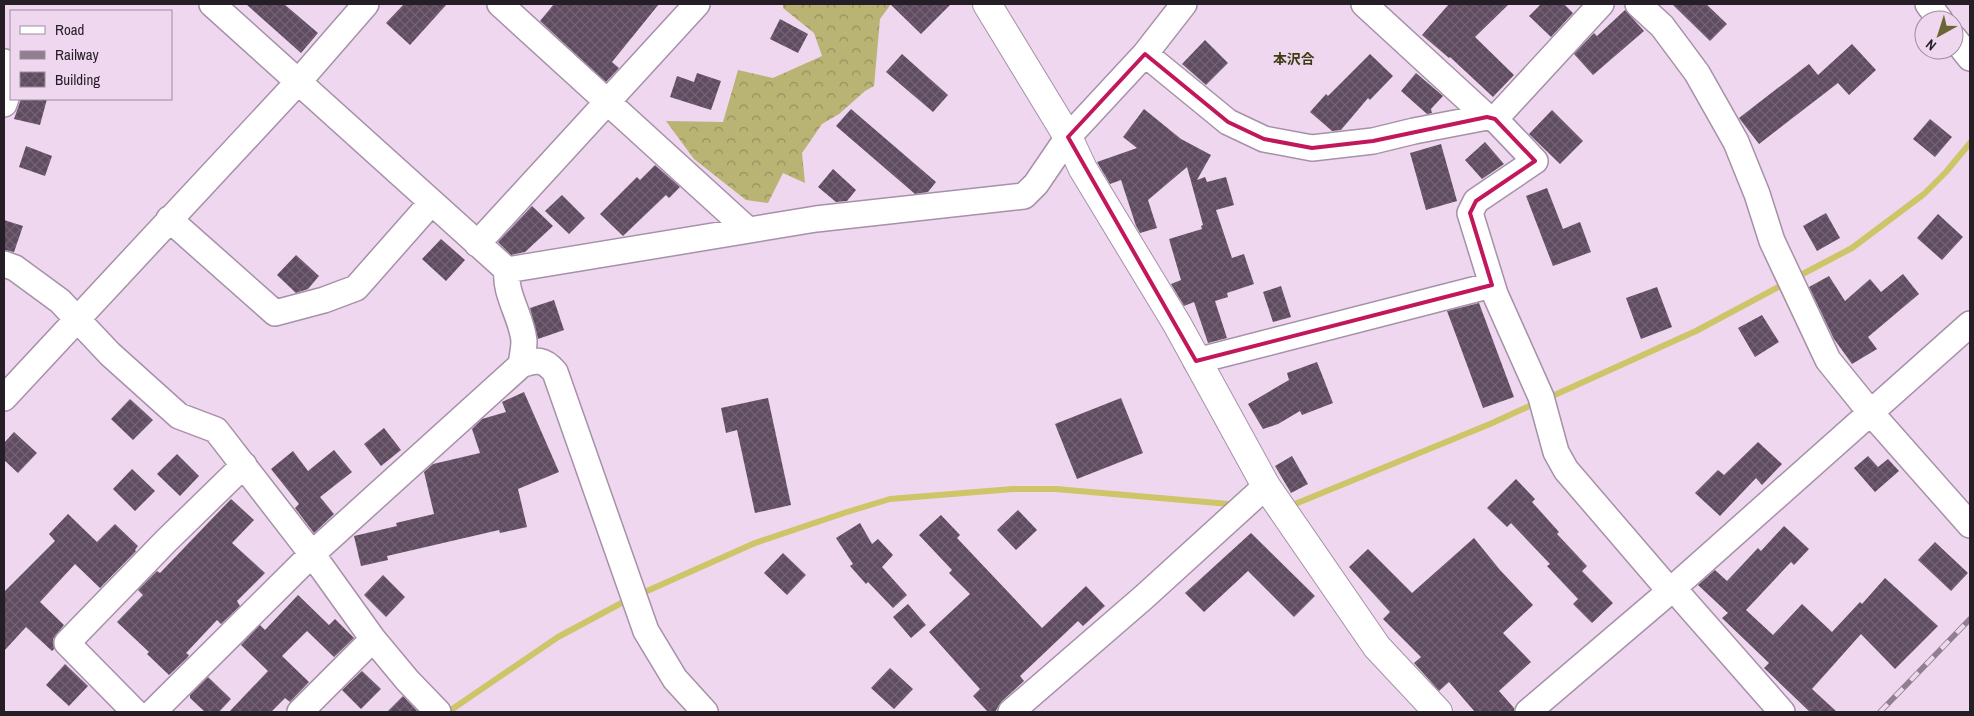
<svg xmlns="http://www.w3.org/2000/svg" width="1974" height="716" font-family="'Archivo Narrow','Noto Sans JP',sans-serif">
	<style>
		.forest { fill: url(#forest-crowns) }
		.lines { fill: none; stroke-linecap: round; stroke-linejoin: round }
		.stream { stroke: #cdc567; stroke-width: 6 }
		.building { fill: url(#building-cross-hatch) }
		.street-casing { stroke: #a691a8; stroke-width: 28 }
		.secondary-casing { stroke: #a691a8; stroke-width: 30 }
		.street { stroke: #fff; stroke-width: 25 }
		.secondary { stroke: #fff; stroke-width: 28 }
		.rail-casing { stroke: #8f7f8f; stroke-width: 5.5 }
		.rail { stroke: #eed7ef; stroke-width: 4; stroke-dasharray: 11; stroke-linecap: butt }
		.marked { fill: none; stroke: #c2185b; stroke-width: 4; stroke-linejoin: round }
		.labels { text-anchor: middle; stroke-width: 5; stroke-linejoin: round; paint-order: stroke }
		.neighbourhood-label { font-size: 14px; font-weight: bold; fill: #3f3b11; stroke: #eed7ef }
	</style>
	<defs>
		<pattern id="forest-crowns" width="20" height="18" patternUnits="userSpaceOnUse" patternTransform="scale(1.25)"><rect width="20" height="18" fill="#b9b374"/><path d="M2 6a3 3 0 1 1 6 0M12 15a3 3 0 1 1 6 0" fill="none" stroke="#96915f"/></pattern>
		<pattern id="building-cross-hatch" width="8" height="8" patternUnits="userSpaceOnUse" patternTransform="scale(1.25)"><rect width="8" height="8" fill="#5f4c60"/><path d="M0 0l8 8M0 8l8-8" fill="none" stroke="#726273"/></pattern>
	</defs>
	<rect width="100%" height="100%" fill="#eed7ef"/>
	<path class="forest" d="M783,4H891L880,19L874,86L865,91L839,114L822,124L802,153L805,183L783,173L768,203L746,200L694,159L666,121L723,122L738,70L773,78L822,56L814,33L783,8Z"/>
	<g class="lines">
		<path class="stream" d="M1795,278L1852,248L1924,194L1946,172L1970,143
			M1548,398L1696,331L1786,283
			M1295,504L1490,424L1536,403
			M638,595L755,543L847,512L890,499L1013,489H1056L1229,504
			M448,712L558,637L629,599"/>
	</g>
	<path class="building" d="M246,4H284L318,33L301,53Z
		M404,4H447L410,45L386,23Z
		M554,4H659L612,62L619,68L606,82L540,21Z
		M890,4H951L921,34Z
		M1449,4H1509L1475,37L1514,75L1493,97L1450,57L1449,58L1422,35Z
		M1541,4H1564L1573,13L1551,37L1529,16Z
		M1672,4H1706L1727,24L1710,41Z
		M1625,10L1644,31L1593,75L1574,54L1594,33L1597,36Z
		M780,19L808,34L798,53L770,39Z
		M1205,40L1228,63L1206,85L1182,64Z
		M1852,44L1876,70L1849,95L1838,83L1759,144L1739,118L1809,64L1818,75Z
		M902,54L948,95L933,112L886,72Z
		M1370,54L1393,76L1370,100L1368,98L1341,130L1332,131L1310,112L1326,94L1328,96Z
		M697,73L721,81L711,110L670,97L677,76L694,82Z
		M1416,73L1443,96L1431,109L1432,113L1427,114L1401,91Z
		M21,99H47L40,125L14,119Z
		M851,109L936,182L928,192L915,194L836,126Z
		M1144,109L1181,139L1211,155L1197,180L1205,177L1207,182L1226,177L1234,205L1216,210L1232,258L1244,254L1254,284L1227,293L1228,297L1215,301L1227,338L1208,343L1194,302L1184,306L1171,284L1181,280L1169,239L1202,229L1201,226L1203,225L1187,167L1148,200L1157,228L1140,233L1136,226L1121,180L1110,184L1097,162L1137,148L1123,137Z
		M1552,110L1583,141L1560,164L1529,134Z
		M1930,119L1952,137L1935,157L1913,139Z
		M1485,142L1504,164L1482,179L1465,160Z
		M1441,144L1457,201L1426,210L1410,153Z
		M26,146L52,156L45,176L19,167Z
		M655,165L680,187L669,198L666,195L623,236L600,214L637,177L640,180Z
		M833,169L856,190L847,201L836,202L818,187Z
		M1547,188L1563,229L1580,222L1591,252L1553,266L1526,196Z
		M562,195L585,218L569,234L545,211Z
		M532,206L553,226L525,252L511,255L498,242Z
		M1826,213L1840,238L1817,251L1803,226Z
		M1938,214L1963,237L1942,260L1917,238Z
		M4,220L23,226L14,252L4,250Z
		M441,239L465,260L446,281L422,259Z
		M296,255L319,276L308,289L296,293L277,275Z
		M1903,274L1919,294L1868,337L1877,349L1852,364L1834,339L1809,287L1829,276L1845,301L1870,279L1881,292Z
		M1281,286L1291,317L1273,322L1263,292Z
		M1657,287L1672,327L1641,339L1626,298Z
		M554,300L564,330L538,339L530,308Z
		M1479,303L1514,397L1483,408L1447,311Z
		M1762,315L1779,342L1755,357L1738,328Z
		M1317,362L1333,403L1302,415L1300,411L1278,424L1263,429L1248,404L1289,380L1287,373Z
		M524,392L559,472L518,489L527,527L500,533L499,530L430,546L387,556L388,560L361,566L354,536L397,526L396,523L434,514L424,472L433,464L480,453L472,429L482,419L506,412L502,402Z
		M768,398L791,505L755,513L737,430L726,433L721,408Z
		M1121,398L1143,453L1077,479L1055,424Z
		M130,399L153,420L133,440L111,419Z
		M384,428L401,450L381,466L364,444Z
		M14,432L37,453L18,473L4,460V443Z
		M1758,442L1782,464L1762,485L1756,478L1720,516L1695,493L1718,470L1724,475Z
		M334,450L352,472L320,497L334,514L314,533L295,508L299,504L271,469L293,451L308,471Z
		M177,454L199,476L180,496L157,474Z
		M1292,456L1308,484L1291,493L1275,466Z
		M1868,456L1878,467L1888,459L1899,471L1875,492L1854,468Z
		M132,469L155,491L135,511L113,489Z
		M1516,479L1535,499L1532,502L1559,532L1557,534L1587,566L1582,571L1613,603L1592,623L1573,604L1578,599L1547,566L1550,564L1511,523L1507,527L1487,508Z
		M231,499L254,520L232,543L265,573L237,601L240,606L221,624L217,620L186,653L189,655L187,658L169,675L147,654L149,652L117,622L143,595L138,590L157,571L160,573Z
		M1018,510L1037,530L1016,550L997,530Z
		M68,514L97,542L115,524L138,546L135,550L136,551L100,588L75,564L40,602L64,625L53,639L54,649L52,651L26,627L4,651V592L55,541L49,534Z
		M941,515L960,535L957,538L1042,628L1086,586L1105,606L1083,626L1078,621L1020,676L1024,681L1002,701L995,712H988L973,696L980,689L929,632L970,594L949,573L952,570L919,535Z
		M860,523L872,544L878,539L893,555L882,567L907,595L893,608L868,582L866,584L850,566L853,564L836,538Z
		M1784,526L1809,549L1794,565L1791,562L1746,610L1773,635L1802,604L1832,632L1860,602L1862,604L1885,578L1938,626L1895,669L1861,634L1812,689L1837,712H1810L1764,668L1769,663L1722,618L1728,613L1698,585L1715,570L1727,581L1758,548L1761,551Z
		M1251,533L1315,596L1294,617L1248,571L1204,612L1185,593Z
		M1474,538L1500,570L1533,605L1503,633L1531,662L1499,691L1514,708V712H1475L1449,682L1439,691L1414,663L1421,657L1383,619L1390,612L1349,567L1368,549L1412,593Z
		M1935,542L1968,573L1951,591L1918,560Z
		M783,553L806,575L787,595L764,573Z
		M383,575L405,597L386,617L364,595Z
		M298,595L329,625L335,619L354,638L334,657L307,631L282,656L309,682L290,702L285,698L271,712H229L268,671L241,645L260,625L265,630Z
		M908,604L926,625L911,638L893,617Z
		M65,664L88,686L69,706L46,685Z
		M890,668L913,689L894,709L871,688Z
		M362,671L381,689L361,709L342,690Z
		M208,677L231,699L219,712H205L190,698V695Z
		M403,696L418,712H387Z"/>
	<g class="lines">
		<defs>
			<path id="street" d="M212,4L507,270
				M500,4L747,229
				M1364,4L1487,117L1495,119L1535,161L1476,201L1470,213L1495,294L1541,397L1556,452L1566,470L1670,591L1680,596L1782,712
				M1638,4L1662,26L1697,73L1736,142L1757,194L1772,241L1828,360L1871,413L1970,525
				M1928,4L1940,20
				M1954,38L1970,58
				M1145,54L1228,122L1264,139L1312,148L1373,141L1414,131L1487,117
				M4,62L8,67L11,77
				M4,104L11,84
				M1495,119L1601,4
				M169,219L275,313L324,300L356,288L431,203
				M477,244L697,4
				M4,264L15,268L60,301L110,354L179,416L216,430L312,554L373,639L408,681L438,712
				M507,270L816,219L1024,196L1036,184L1068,137L1145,54L1184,4
				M1196,361L1492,285
				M521,365C536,359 544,359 555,372L646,631L675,679L705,712
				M4,398L299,81L366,4
				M135,712L67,643L166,541L244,465
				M153,712L312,554L521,365C522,357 524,349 524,341C522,317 504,294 507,270
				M300,712L373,639
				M1011,712L1144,597L1266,486
				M1528,712L1670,591L1970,324"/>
			<path id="secondary" d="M987,4L1068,137L1083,169L1177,324L1266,486L1377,647L1438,712"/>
		</defs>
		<use href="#street" class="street-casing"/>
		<use href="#secondary" class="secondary-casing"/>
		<use href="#street" class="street"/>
		<use href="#secondary" class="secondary"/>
		<defs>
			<path id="rail" d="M1880,712L1970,619"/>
		</defs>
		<use href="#rail" class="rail-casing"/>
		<use href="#rail" class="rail"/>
	</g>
	<path class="marked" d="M1145,54L1228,122L1264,139L1312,148L1373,141L1487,117L1495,119L1535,161L1476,201L1470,213L1492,285L1196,361L1068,137Z"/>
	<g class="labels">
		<g class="neighbourhood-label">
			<text x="1294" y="64">本沢合</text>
		</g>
	</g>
	<rect width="1974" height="716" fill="none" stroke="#261e26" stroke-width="10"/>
	<rect x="10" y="10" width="162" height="90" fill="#eed7ef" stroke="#9e8d9f"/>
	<rect x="20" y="26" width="25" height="8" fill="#ffffff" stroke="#9e8d9f"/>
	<text x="55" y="35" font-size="15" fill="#261e26">Road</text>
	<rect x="20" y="51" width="25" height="8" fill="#8f7f8f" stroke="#9e8d9f"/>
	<text x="55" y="60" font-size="15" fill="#261e26">Railway</text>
	<rect x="20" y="72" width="25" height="15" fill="url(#building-cross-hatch)" stroke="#9e8d9f"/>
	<text x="55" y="85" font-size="15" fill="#261e26">Building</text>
	<g transform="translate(1939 35) rotate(219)"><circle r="24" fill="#eed7ef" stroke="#9e8d9f"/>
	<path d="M0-4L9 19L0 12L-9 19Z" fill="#6a6532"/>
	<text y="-8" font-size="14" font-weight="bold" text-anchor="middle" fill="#261e26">N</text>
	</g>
</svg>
